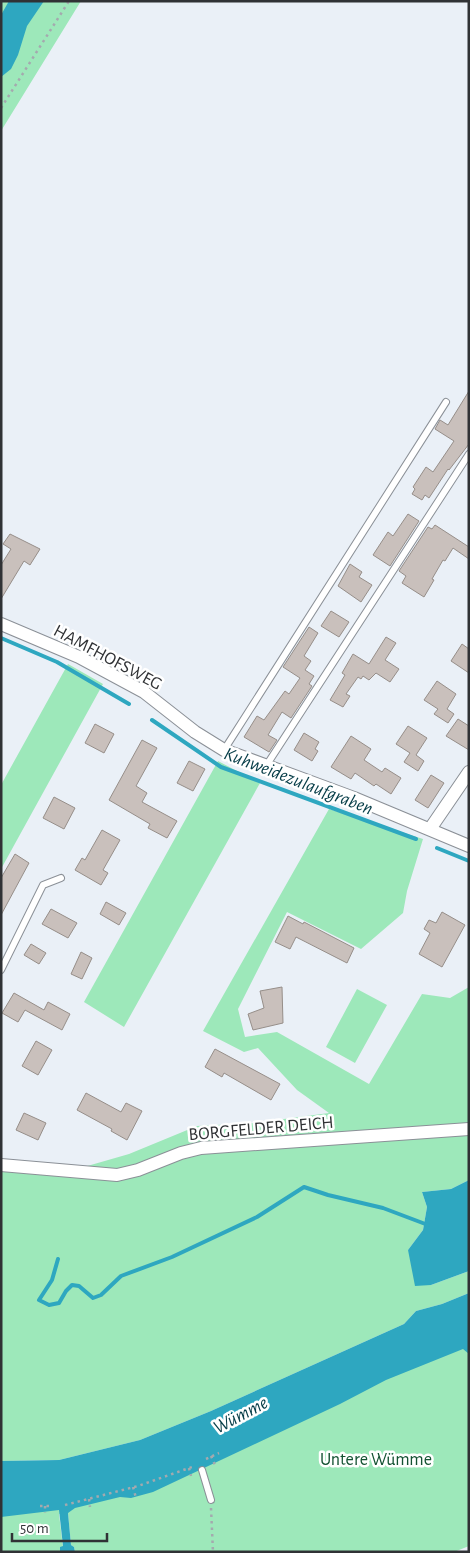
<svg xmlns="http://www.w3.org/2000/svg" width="470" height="1553" font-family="'Alegreya Sans',sans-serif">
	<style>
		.green { fill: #9de8ba }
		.water { fill: #2ea7c0 }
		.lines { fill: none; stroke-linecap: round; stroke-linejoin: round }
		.stream { stroke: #2ea7c0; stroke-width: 4 }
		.building { fill: #c9c0bc; stroke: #968e89 }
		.service-casing { stroke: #8b9097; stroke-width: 8 }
		.minor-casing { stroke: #8b9097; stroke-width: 14 }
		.path { stroke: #a4a9ae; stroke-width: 2.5; stroke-dasharray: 2.5 4; stroke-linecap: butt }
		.service { stroke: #fff; stroke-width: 6 }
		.minor { stroke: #fff; stroke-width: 12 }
		.labels { text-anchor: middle; stroke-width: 5; stroke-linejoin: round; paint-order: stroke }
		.street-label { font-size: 18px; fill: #303235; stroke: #fff }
		.park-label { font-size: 18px; fill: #135232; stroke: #fff }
		.water-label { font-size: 19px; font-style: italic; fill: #053c47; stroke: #fff }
	</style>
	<rect width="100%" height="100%" fill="#eaf0f7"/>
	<path class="green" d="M1,1H81L1,131Z
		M68,664L103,684L1,869V785Z
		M218,761L260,783L124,1027L84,1002Z
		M329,809L423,839L407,891L403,913L361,949L287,912L238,1009L245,1037L277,1032L369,1084L422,994L450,998L469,987V1180L451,1189L422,1192L427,1207L423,1230L408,1250L431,1285L469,1271V1293L442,1304L416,1311L404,1324L211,1411L140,1440L59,1460L1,1461V1168L63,1173L129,1154L197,1126L254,1123L329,1113L297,1090L258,1048L244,1052L203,1031Z
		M357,989L387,1005L355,1063L326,1047Z
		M469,1320V1546L454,1552H75L74,1547L71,1545L68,1513L59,1514L63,1547H60V1552H1V1480L71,1479Z"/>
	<path class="water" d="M9,1H44L27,26L18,55L11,69L1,77V15Z
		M469,1180V1271L431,1285L415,1286L408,1250L423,1230L427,1207L422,1192L451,1189Z
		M469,1293V1354L463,1349L386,1380L340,1404L153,1492L131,1498L120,1497L75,1508L68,1513L71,1545L74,1547L75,1552H60V1547L63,1546L59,1510L1,1517V1461L59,1460L140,1440L211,1411L404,1324L416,1311L442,1304Z"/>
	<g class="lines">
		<path class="stream" d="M1,638L57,662L129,704
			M152,720L221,767L416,839
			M437,848L469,861
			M58,1259L52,1280L39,1300L49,1305L59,1303L66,1291L72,1285L79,1286L93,1298L101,1295L121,1276L172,1257L257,1217L304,1187L328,1195L383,1208L428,1225"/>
	</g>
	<path class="building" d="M469,391V444L449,470L448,469L429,498L425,495L422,500L412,494L415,489L413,487L426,467L433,472L454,441L435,429L440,420L448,425Z
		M408,514L419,521L390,566L373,555L388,532L393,536Z
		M435,525L469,547V559L453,548L445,561L443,560L432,579L434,580L424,597L402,583L406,576L399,571L428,527L432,529Z
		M10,534L40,549L30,565L24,561L1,599V565L11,549L3,544Z
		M350,564L362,572L359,577L372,585L361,602L338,586Z
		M331,611L349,622L339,637L321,626Z
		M309,627L318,633L304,656L311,661L305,670L314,676L309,684L312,686L291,718L282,712L268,735L277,740L269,752L244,737L257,716L264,720L285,691L289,694L300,678L283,667Z
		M386,637L396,643L385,660L399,669L390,682L376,673L369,680L363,676L361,679L358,677L346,694L350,696L343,707L330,700L345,675L342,673L353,654L369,664Z
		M462,644L469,649V673L451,661Z
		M437,681L456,694L447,709L454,714L448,723L434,714L438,709L424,700Z
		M458,719L469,726V750L446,736Z
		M95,724L114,734L104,753L85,743Z
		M408,726L427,738L416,755L424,761L418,771L404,762L410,753L396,744Z
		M304,733L319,742L315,749L318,751L312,761L294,750Z
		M351,736L371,749L364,760L382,772L385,768L401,778L391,794L376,784L374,786L355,773L351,779L331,767Z
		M142,740L157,748L136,786L147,793L142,802L177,821L167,838L148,828L150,824L109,800Z
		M189,761L205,769L193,791L177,783Z
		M431,775L444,783L428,808L415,800Z
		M54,797L75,808L64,829L43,818Z
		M102,830L120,840L103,870L108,873L101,885L75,870L82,858L85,860Z
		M15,854L29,863L1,915V878Z
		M106,902L126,913L119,925L100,914Z
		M51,909L77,923L68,938L42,924Z
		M442,912L465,925L442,967L419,954L430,933L424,929L429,920L436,923Z
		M288,916L303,924L304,922L354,948L347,963L296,937L290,949L275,942Z
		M31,944L46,953L39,964L24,955Z
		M81,952L92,958L82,979L71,974Z
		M282,987L283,1023L253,1030L248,1014L264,1008L260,991Z
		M14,993L44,1010L48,1002L70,1014L62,1030L25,1010L18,1022L2,1013Z
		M36,1041L52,1050L38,1075L22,1066Z
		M215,1049L280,1084L271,1100L224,1073L222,1077L205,1067Z
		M86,1093L121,1112L126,1103L142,1111L127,1140L111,1131L112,1129L77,1110Z
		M24,1113L46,1123L38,1140L16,1130Z"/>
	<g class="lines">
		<defs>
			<path id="service" d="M224,750L446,402
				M266,766L469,454
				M1,970L43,885L61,878
				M202,1470L211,1500"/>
			<path id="minor" d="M1,624L79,657L144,692L195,732L224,750L354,798L469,846
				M430,829L469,772
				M1,1165L117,1175L138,1170L181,1153L201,1148L469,1129"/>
		</defs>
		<use href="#service" class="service-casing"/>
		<use href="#minor" class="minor-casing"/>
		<path class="path" d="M1,108L69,1
			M211,1456L215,1465
			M206,1459L219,1453
			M189,1468L191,1476
			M133,1487L136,1498
			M89,1499L90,1507
			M65,1505L138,1486L192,1467
			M40,1506H49
			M45,1506V1513
			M211,1508L213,1552"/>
		<use href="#service" class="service"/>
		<use href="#minor" class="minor"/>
	</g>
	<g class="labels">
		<g class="street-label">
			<text transform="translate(108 657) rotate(28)" y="6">HAMFHOFSWEG</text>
			<text transform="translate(261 1128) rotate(-5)" y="6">BORGFELDER DEICH</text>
		</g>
		<g class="park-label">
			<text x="376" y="1465">Untere Wümme</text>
		</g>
		<g class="water-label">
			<text transform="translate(299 780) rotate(21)" y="7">Kuhweidezulaufgraben</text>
			<text transform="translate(240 1414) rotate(-28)" y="7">Wümme</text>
		</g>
	</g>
	<rect width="470" height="1553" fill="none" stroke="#303235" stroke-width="5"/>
	<path d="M12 1533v8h95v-8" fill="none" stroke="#303235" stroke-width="2.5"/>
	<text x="20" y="1533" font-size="15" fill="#303235" stroke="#ffffff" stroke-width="4" paint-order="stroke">50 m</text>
</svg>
